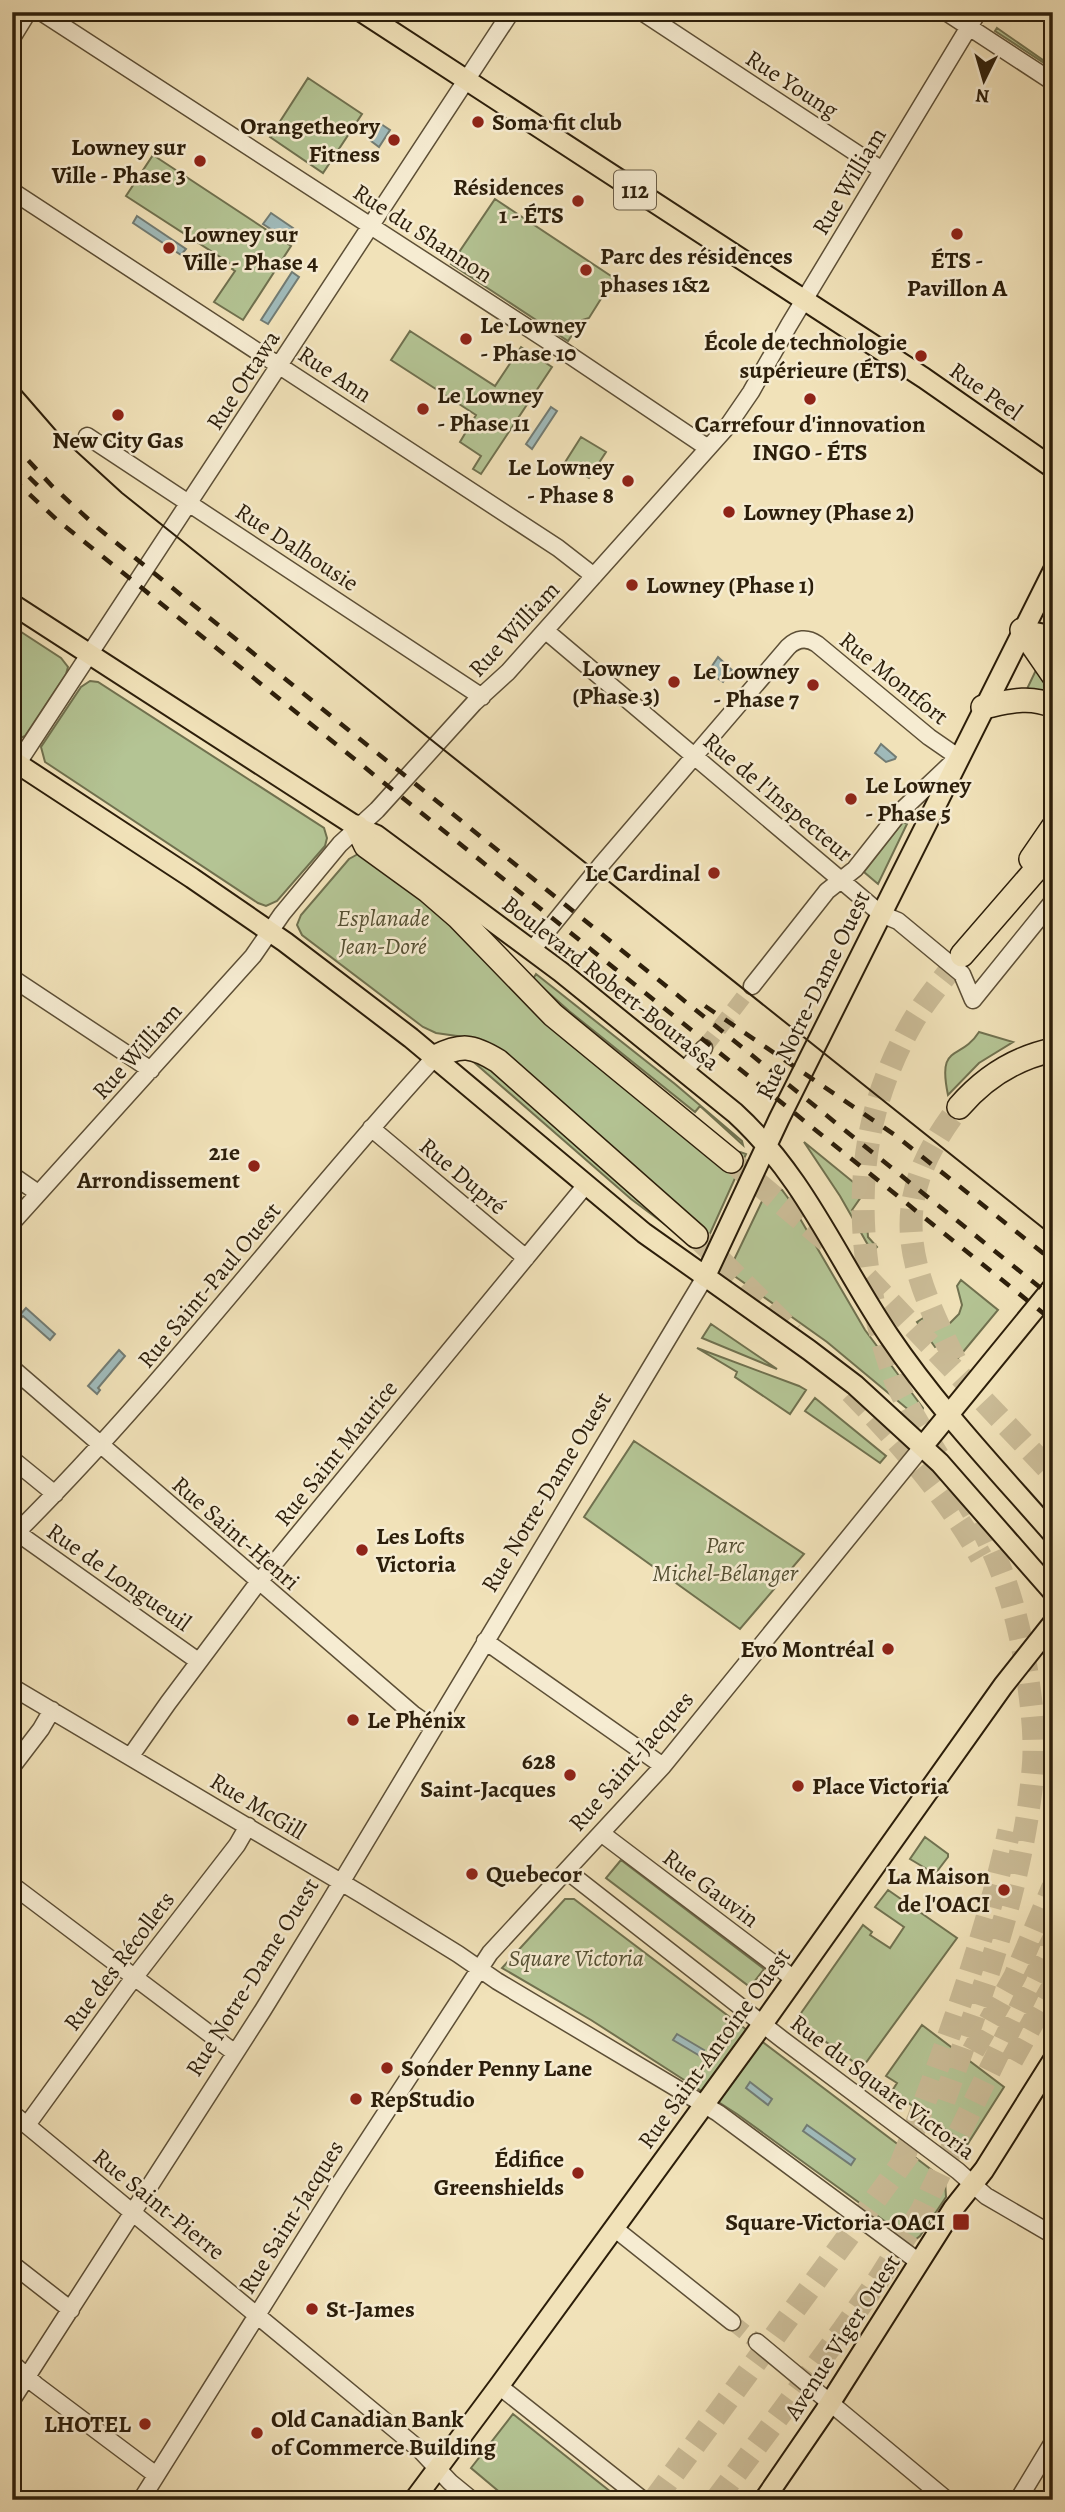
<svg xmlns="http://www.w3.org/2000/svg" width="1065" height="2512" font-family="Alegreya,serif">
	<style>
		.green { fill: #b4c494; stroke: #70714f; stroke-width: 2 }
		.water { fill: #a0bbbb; stroke: #727c74; stroke-width: 2 }
		.lines { fill: none; stroke-linecap: round; stroke-linejoin: round }
		.minor-tunnel { stroke: #cabb96; stroke-width: 16; stroke-dasharray: 16 8; stroke-linecap: butt }
		.highway-tunnel { stroke: #cabb96; stroke-width: 23; stroke-dasharray: 23 11; stroke-linecap: butt }
		.minor-casing { stroke: #5d4f36; stroke-width: 19 }
		.major-casing { stroke: #2c1e0a; stroke-width: 23 }
		.highway-casing { stroke: #2c1e0a; stroke-width: 26 }
		.minor { stroke: #f6ecd2; stroke-width: 16 }
		.major { stroke: #f1e2b9; stroke-width: 19 }
		.highway { stroke: #f1e2b9; stroke-width: 23 }
		.tram { stroke: #2c1e0a; stroke-width: 2 }
		.rail { stroke: #2c1e0a; stroke-width: 4.5; stroke-dasharray: 12 12; stroke-linecap: butt }
		.poi-dot { fill: #8f2418; stroke: #f6ecd2; stroke-width: 2.5 }
		.labels { text-anchor: middle; stroke-width: 5; stroke-linejoin: round; paint-order: stroke }
		.shield { fill: #f6ecd2; stroke: #695c46; stroke-width: 2 }
		.shield-label { font-size: 23px; font-weight: bold; fill: #2c1e0a }
		.street-label { font-size: 24px; fill: #2c1e0a; stroke: #f6ecd2 }
		.poi-label { font-size: 24px; font-weight: bold; fill: #2c1e0a; stroke: #f6ecd2; text-anchor: start }
		.park-label { font-size: 24px; font-style: italic; fill: #555033; stroke: #f6ecd2 }
	</style>
	<rect width="100%" height="100%" fill="#f1e2b9"/>
	<filter id="stains"><feTurbulence type="fractalNoise" baseFrequency=".00286" numOctaves="4"/><feColorMatrix values="0 0 0 0 .2 0 0 0 0 .09 0 0 0 0 .02 0 0 0 .5 -.17"/></filter>
	<radialGradient id="worn" r=".72"><stop offset=".6" stop-color="#630" stop-opacity="0"/><stop offset="1" stop-color="#630" stop-opacity=".3"/></radialGradient>
	<path class="green" d="M997,28L1053,67V69L995,31Z
		M308,78L362,114L323,173L270,137Z
		M153,155L291,246L243,320L214,302L235,271L232,269L234,266L126,196Z
		M495,199L614,278L589,318L582,320L568,341L451,264Z
		M410,331L495,386L521,347L552,367L481,474L473,469L481,456L460,442L476,415L391,360Z
		M581,437L606,452L589,478L564,464Z
		M12,626L61,658L68,667L66,674L25,736L14,741Z
		M1036,670L1052,689L1053,696L1026,691Z
		M90,681L98,682L324,828L327,838L325,846L277,901L266,906L258,903L45,762L41,747L81,687Z
		M903,822L907,824L878,884L864,872Z
		M358,854L366,857L449,921L565,1040L725,1169L740,1152L746,1154L708,1238L698,1234L478,1039L436,1033L423,1027L302,935L297,925L301,915L349,859Z
		M536,974L675,1084L742,1141L743,1145L700,1106L695,1112L569,1011L533,979Z
		M979,1032L1013,1042L979,1063L948,1095C937,1042 960,1062 979,1032Z
		M469,1058L487,1065L690,1243L631,1199Z
		M804,1142L858,1186L861,1197L852,1210L867,1223L868,1237L877,1247L872,1252L840,1196Z
		M773,1188L782,1190L788,1198L865,1330L923,1408L919,1416H916L827,1342L733,1275V1262L765,1195Z
		M961,1280L998,1310L958,1358L947,1355L938,1345L935,1347L917,1322L925,1317L940,1326L950,1323L959,1314L962,1305L957,1286Z
		M711,1324L777,1369L702,1338Z
		M697,1348L799,1386L806,1390L790,1414L735,1377L737,1372Z
		M815,1398L886,1456L880,1463L805,1411Z
		M634,1441L804,1554L740,1629L584,1517Z
		M925,1837L948,1854V1857L935,1874L910,1859Z
		M621,1860L764,1969L750,1987L606,1878Z
		M888,1890L957,1938L862,2068L800,2023L799,2016L863,1925L872,1932L870,1935L890,1948L904,1927L875,1907Z
		M565,1899H574L595,1915L945,2180L946,2197L920,2236L915,2240L908,2238L737,2114L591,2020L502,1968Z
		M922,2025L1004,2087L967,2145L892,2091L897,2083L886,2076Z
		M513,2414L621,2500H509L471,2468Z"/>
	<path class="water" d="M381,124L390,130L379,147L371,141Z
		M271,213L293,228L286,239L263,224Z
		M137,216L186,249L181,255L133,223Z
		M292,272L299,277L268,324L261,320Z
		M551,407L557,411L532,449L526,444Z
		M718,657L732,670L723,682L708,672Z
		M881,744L896,757L895,759L886,762L875,753Z
		M26,1308L55,1334L50,1340L23,1316L20,1319L18,1317Z
		M119,1350L125,1356L98,1388L100,1390L97,1394L88,1386Z
		M677,2034L704,2050L700,2056L673,2040Z
		M750,2082L772,2099L768,2105L746,2088Z
		M807,2125L855,2159L851,2165L803,2131Z"/>
	<g class="lines">
		<path class="minor-tunnel" d="M704,1048L752,986
			M732,2322L757,2342"/>
		<path class="highway-tunnel" d="M731,1161L835,1248
			M696,1236L793,1333
			M867,1278L1053,1474
			M955,1360C906,1261 886,1202 959,1107
			M851,1392C900,1443 947,1496 981,1557
			M938,1456C923,1432 908,1408 896,1382C884,1352 877,1321 871,1290C854,1194 863,1109 912,1023C926,999 945,977 962,955
			M973,2051L1015,1976L1053,1887
			M1012,2060L1053,1986
			M944,2101C982,1994 1023,1884 1033,1770C1036,1740 1032,1709 1028,1680C1018,1611 1001,1556 964,1497
			M901,2164C943,2055 984,1946 1009,1831
			M654,2500L911,2151
			M716,2500L843,2330L879,2279L922,2210L1053,1940"/>
		<defs>
			<path id="minor" d="M41,12L565,352L708,448
				M642,12L882,170
				M946,12L1053,82
				M12,38L28,12
				M12,191L558,548L594,576
				M87,436L482,697
				M546,631L881,914L898,921L962,974L973,1000L1053,901
				M12,772L511,12
				M532,950L601,865L788,647C797,638 807,637 817,644L929,737L958,757L900,812L855,869L827,891L752,986
				M12,978L151,1070
				M684,1071L704,1048
				M371,1128L526,1258
				M12,1175L38,1193
				M12,1223L253,956L282,914L340,844L377,810L474,703L508,672L727,427L751,392L789,325L978,12
				M12,1368L413,1714L433,1728
				M12,1459L55,1494
				M12,1529L198,1661
				M12,1537C164,1387 291,1214 435,1057
				M485,1641L663,1766
				M12,1687L361,1894L458,1954L497,1981L718,2113L919,2262
				M130,1757L168,1703L254,1588L585,1186
				M12,1767L41,1729L52,1710
				M601,1833L794,1979
				M567,1871L783,2040L958,2171L986,2196L1053,2235
				M12,1885L235,2053
				M12,2113L420,2450L450,2482L472,2500
				M27,2125L127,1987L237,1845L248,1826
				M614,2228L732,2322
				M12,2264L71,2310
				M757,2342L947,2500
				M12,2363L36,2385L156,2475
				M499,2386L643,2500
				M12,2400L263,2010L330,1901L705,1277
				M141,2500L338,2186L490,1953L663,1766L923,1446
				M1018,2500L1053,2442"/>
			<path id="major" d="M362,12L924,378L1053,468
				M12,604L357,827L376,835L561,972L735,1113C805,1177 837,1259 889,1336C937,1407 997,1470 1053,1534
				M1022,630L1053,636
				M12,760L192,878L285,942L411,1038L644,1233L809,1350L855,1385L940,1463L1053,1592
				M705,1277L779,1119L1053,571
				M923,1446L1053,1287
				M414,2500L499,2386L752,2039L1003,1686L1053,1623
				M764,2500L825,2411L953,2209L984,2170L1053,2060"/>
			<path id="highway" d="M1022,630L1053,675
				M983,707C1007,702 1029,695 1053,706
				M357,827L366,846L428,891L458,917L553,1015L731,1161
				M1031,859L1053,827
				M962,955L1053,850
				M435,1057C461,1044 472,1045 498,1061L696,1236
				M959,1107C984,1078 1015,1058 1053,1050"/>
		</defs>
		<use href="#minor" class="minor-casing"/>
		<use href="#major" class="major-casing"/>
		<use href="#highway" class="highway-casing"/>
		<use href="#minor" class="minor"/>
		<use href="#major" class="major"/>
		<use href="#highway" class="highway"/>
		<path class="tram" d="M12,380L65,441L122,493L1053,1236"/>
		<path class="rail" d="M12,443L52,486L98,528L1053,1298
			M12,460L44,492
			M12,478L56,519L1053,1321
			M705,1006L895,1135L1053,1261"/>
	</g>
	<g class="poi-dot">
		<circle cx="478" cy="122" r="7"/>
		<circle cx="394" cy="140" r="7"/>
		<circle cx="200" cy="161" r="7"/>
		<circle cx="578" cy="201" r="7"/>
		<circle cx="957" cy="234" r="7"/>
		<circle cx="169" cy="248" r="7"/>
		<circle cx="586" cy="270" r="7"/>
		<circle cx="466" cy="339" r="7"/>
		<circle cx="921" cy="356" r="7"/>
		<circle cx="810" cy="399" r="7"/>
		<circle cx="423" cy="409" r="7"/>
		<circle cx="118" cy="415" r="7"/>
		<circle cx="628" cy="481" r="7"/>
		<circle cx="729" cy="512" r="7"/>
		<circle cx="632" cy="585" r="7"/>
		<circle cx="674" cy="682" r="7"/>
		<circle cx="813" cy="685" r="7"/>
		<circle cx="851" cy="799" r="7"/>
		<circle cx="714" cy="873" r="7"/>
		<circle cx="254" cy="1166" r="7"/>
		<circle cx="362" cy="1550" r="7"/>
		<circle cx="888" cy="1649" r="7"/>
		<circle cx="353" cy="1720" r="7"/>
		<circle cx="570" cy="1775" r="7"/>
		<circle cx="798" cy="1786" r="7"/>
		<circle cx="472" cy="1874" r="7"/>
		<circle cx="1004" cy="1890" r="7"/>
		<circle cx="387" cy="2068" r="7"/>
		<circle cx="356" cy="2099" r="7"/>
		<circle cx="578" cy="2173" r="7"/>
		<rect x="952" y="2213" width="18" height="18" rx="3.5"/>
		<circle cx="312" cy="2309" r="7"/>
		<circle cx="145" cy="2424" r="7"/>
		<circle cx="257" cy="2433" r="7"/>
	</g>
	<g class="labels">
		<rect class="shield" x="614" y="170.5" width="42" height="39" rx="5"/>
		<g class="shield-label">
			<text x="635" y="198">112</text>
		</g>
		<g class="street-label">
			<text transform="translate(792 84) rotate(33)" y="8">Rue Young</text>
			<text transform="translate(849 181) rotate(-59)" y="8">Rue William</text>
			<text transform="translate(423 233) rotate(33)" y="8">Rue du Shannon</text>
			<text transform="translate(335 374) rotate(33)" y="8">Rue Ann</text>
			<text transform="translate(243 380) rotate(-57)" y="8">Rue Ottawa</text>
			<text transform="translate(986 391) rotate(35)" y="8">Rue Peel</text>
			<text transform="translate(297 547) rotate(33)" y="8">Rue Dalhousie</text>
			<text transform="translate(514 629) rotate(-47)" y="8">Rue William</text>
			<text transform="translate(894 678) rotate(39)" y="8">Rue Montfort</text>
			<text transform="translate(778 797) rotate(40)" y="8">Rue de l'Inspecteur</text>
			<text transform="translate(611 983) rotate(38)" y="8">Boulevard Robert-Bourassa</text>
			<text transform="translate(813 995) rotate(-64)" y="8">Rue Notre-Dame Ouest</text>
			<text transform="translate(137 1051) rotate(-48)" y="8">Rue William</text>
			<text transform="translate(463 1176) rotate(40)" y="8">Rue Dupré</text>
			<text transform="translate(209 1285) rotate(-50)" y="8">Rue Saint-Paul Ouest</text>
			<text transform="translate(336 1453) rotate(-51)" y="8">Rue Saint Maurice</text>
			<text transform="translate(546 1492) rotate(-59)" y="8">Rue Notre-Dame Ouest</text>
			<text transform="translate(236 1533) rotate(41)" y="8">Rue Saint-Henri</text>
			<text transform="translate(119 1577) rotate(35)" y="8">Rue de Longueuil</text>
			<text transform="translate(631 1761) rotate(-49)" y="8">Rue Saint-Jacques</text>
			<text transform="translate(258 1806) rotate(31)" y="8">Rue McGill</text>
			<text transform="translate(711 1888) rotate(37)" y="8">Rue Gauvin</text>
			<text transform="translate(119 1961) rotate(-53)" y="8">Rue des Récollets</text>
			<text transform="translate(252 1977) rotate(-58)" y="8">Rue Notre-Dame Ouest</text>
			<text transform="translate(714 2048) rotate(-54)" y="8">Rue Saint-Antoine Ouest</text>
			<text transform="translate(883 2087) rotate(37)" y="8">Rue du Square Victoria</text>
			<text transform="translate(159 2204) rotate(39)" y="8">Rue Saint-Pierre</text>
			<text transform="translate(291 2217) rotate(-58)" y="8">Rue Saint-Jacques</text>
			<text transform="translate(842 2337) rotate(-57)" y="8">Avenue Viger Ouest</text>
		</g>
		<g class="poi-label">
			<text x="492" y="130">Soma fit club</text>
			<text x="380" y="134" text-anchor="end">Orangetheory<tspan x="380" dy="28">Fitness</tspan></text>
			<text x="186" y="155" text-anchor="end">Lowney sur<tspan x="186" dy="28">Ville - Phase 3</tspan></text>
			<text x="564" y="195" text-anchor="end">Résidences<tspan x="564" dy="28">1 - ÉTS</tspan></text>
			<text x="183" y="242">Lowney sur<tspan x="183" dy="28">Ville - Phase 4</tspan></text>
			<text x="600" y="264">Parc des résidences<tspan x="600" dy="28">phases 1&amp;2</tspan></text>
			<text x="957" y="268" text-anchor="middle">ÉTS -<tspan x="957" dy="28">Pavillon A</tspan></text>
			<text x="480" y="333">Le Lowney<tspan x="480" dy="28">- Phase 10</tspan></text>
			<text x="907" y="350" text-anchor="end">École de technologie<tspan x="907" dy="28">supérieure (ÉTS)</tspan></text>
			<text x="437" y="403">Le Lowney<tspan x="437" dy="28">- Phase 11</tspan></text>
			<text x="810" y="432" text-anchor="middle">Carrefour d'innovation<tspan x="810" dy="28">INGO - ÉTS</tspan></text>
			<text x="118" y="448" text-anchor="middle">New City Gas</text>
			<text x="614" y="475" text-anchor="end">Le Lowney<tspan x="614" dy="28">- Phase 8</tspan></text>
			<text x="743" y="520">Lowney (Phase 2)</text>
			<text x="646" y="593">Lowney (Phase 1)</text>
			<text x="660" y="676" text-anchor="end">Lowney<tspan x="660" dy="28">(Phase 3)</tspan></text>
			<text x="799" y="679" text-anchor="end">Le Lowney<tspan x="799" dy="28">- Phase 7</tspan></text>
			<text x="865" y="793">Le Lowney<tspan x="865" dy="28">- Phase 5</tspan></text>
			<text x="700" y="881" text-anchor="end">Le Cardinal</text>
			<text x="240" y="1160" text-anchor="end">21e<tspan x="240" dy="28">Arrondissement</tspan></text>
			<text x="376" y="1544">Les Lofts<tspan x="376" dy="28">Victoria</tspan></text>
			<text x="874" y="1657" text-anchor="end">Evo Montréal</text>
			<text x="367" y="1728">Le Phénix</text>
			<text x="556" y="1769" text-anchor="end">628<tspan x="556" dy="28">Saint-Jacques</tspan></text>
			<text x="812" y="1794">Place Victoria</text>
			<text x="486" y="1882">Quebecor</text>
			<text x="990" y="1884" text-anchor="end">La Maison<tspan x="990" dy="28">de l'OACI</tspan></text>
			<text x="401" y="2076">Sonder Penny Lane</text>
			<text x="370" y="2107">RepStudio</text>
			<text x="564" y="2167" text-anchor="end">Édifice<tspan x="564" dy="28">Greenshields</tspan></text>
			<text x="945" y="2230" text-anchor="end">Square-Victoria-OACI</text>
			<text x="326" y="2317">St-James</text>
			<text x="271" y="2427">Old Canadian Bank<tspan x="271" dy="28">of Commerce Building</tspan></text>
			<text x="131" y="2432" text-anchor="end">LHOTEL</text>
		</g>
		<g class="park-label">
			<text x="383" y="926">Esplanade<tspan x="383" dy="28">Jean-Doré</tspan></text>
			<text x="725" y="1553">Parc<tspan x="725" dy="28">Michel-Bélanger</tspan></text>
			<text x="576" y="1966">Square Victoria</text>
		</g>
	</g>
	<rect width="1065" height="2512" fill="none" stroke="#f1e2b9" stroke-width="42"/>
	<rect x="14" y="14" width="1037" height="2484" fill="none" stroke="#2c1e0a" stroke-width="3.5"/>
	<rect x="21" y="21" width="1023" height="2470" fill="none" stroke="#2c1e0a" stroke-width="2"/>
	<g transform="translate(984 80) rotate(185)" stroke="#f6ecd2" stroke-width="5" paint-order="stroke">
	<path d="M0-5L12 26L0 18L-12 26Z" fill="#2c1e0a"/>
	<text y="-10" font-size="19" font-weight="bold" text-anchor="middle" fill="#2c1e0a">N</text>
	</g>
	<rect width="100%" height="100%" filter="url(#stains)"/>
	<rect width="100%" height="100%" fill="url(#worn)"/>
</svg>
